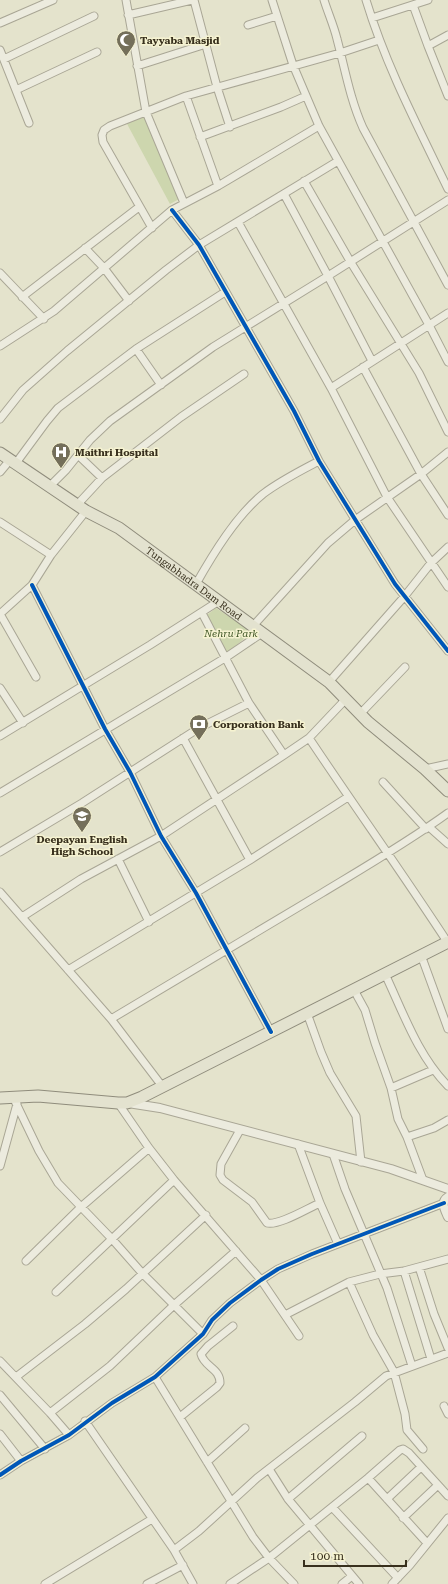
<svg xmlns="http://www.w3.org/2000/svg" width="448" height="1584" font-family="'Roboto Serif',serif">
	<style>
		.green { fill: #cdd6ae }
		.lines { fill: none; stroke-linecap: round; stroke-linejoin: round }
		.minor-casing { stroke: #a9a695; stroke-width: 9 }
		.tertiary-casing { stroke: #a9a695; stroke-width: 10 }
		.primary-casing { stroke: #8f8c7c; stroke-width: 13 }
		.minor { stroke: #ecebde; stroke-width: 7 }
		.tertiary { stroke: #ecebde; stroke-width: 8 }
		.primary { stroke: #e3e2cf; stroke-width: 11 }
		.cycleway-casing { stroke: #f6f3d1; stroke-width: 6 }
		.cycleway { stroke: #0057b8; stroke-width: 4 }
		.labels { text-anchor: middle; stroke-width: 3; stroke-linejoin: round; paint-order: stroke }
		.poi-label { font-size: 10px; font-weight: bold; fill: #38301d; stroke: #f6f3d1; text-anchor: start }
		.street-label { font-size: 10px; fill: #38301d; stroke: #f6f3d1 }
		.park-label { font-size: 10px; font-style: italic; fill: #3d5424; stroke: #f6f3d1 }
	</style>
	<rect width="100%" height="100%" fill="#e4e3cc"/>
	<path class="green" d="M146,114L181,198L170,204L126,122Z
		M216,608L252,632L227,653L207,615Z"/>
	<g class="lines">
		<defs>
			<path id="minor" d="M126,0L146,112L184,203
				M194,0L217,87L230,127
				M272,0L293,65L319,126L429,325L448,362
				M324,0C328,13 334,26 337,39C345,69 350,99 363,128L448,285
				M366,0C386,66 418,127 448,189
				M413,5L428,46L448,96
				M128,15L192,0
				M372,18L428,0
				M0,23L53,0
				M248,25L277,16
				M428,46L448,35
				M0,50L29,123
				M4,59L94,16
				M137,66L206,44
				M16,90L97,52
				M186,96L218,186
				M200,137L281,107L306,96
				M304,181L350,261L419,373L448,432
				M284,194L328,276L372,361
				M172,210L199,245L294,411L319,461L395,584L448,651
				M238,222L331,388L387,497L448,587
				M152,228L103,142L102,135L104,130L110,126L186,96L340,53L379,40
				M85,248L104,268L129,301
				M0,273L44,319
				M22,297L139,207
				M0,346L54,311L172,210L218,186L319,126
				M136,349L161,385
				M363,367L421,474L448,515
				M331,388L448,313
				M0,419L23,390L67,351L166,270L199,245L338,161
				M78,455L102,478
				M16,463L47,421L58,408L136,349L225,292
				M0,472L10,460
				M49,487L66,470L90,440L110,421L213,347L328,276L448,200
				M77,505L102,478L181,417L244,374
				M0,522L51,555
				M196,584C213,554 236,516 263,494C280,481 300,471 319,461
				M32,585L105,729L130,772L161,836L196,893L271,1032
				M202,613L249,703
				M0,614L32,585L51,555L86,511
				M0,614L36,677
				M253,626L328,543L355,520L421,474L448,452
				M329,682L404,597L431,563L448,547
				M0,688L23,723
				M360,714L405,667
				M0,736L150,645L219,601
				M183,738L250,860
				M309,738C355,807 403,874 448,943
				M425,769L448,764
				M383,782L426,829
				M0,793L225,658L262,633
				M429,827L448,844
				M0,852L82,803L199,728L249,703L284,755
				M118,859L149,922
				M0,892L111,1019L162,1086
				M22,917L81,879L161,836L284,755L309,738L346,699
				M421,955L448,1029
				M68,970L250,860L348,797
				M385,974C403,1012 418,1056 448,1086
				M354,990L365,1010L375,1043L391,1088L398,1119L407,1137L423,1180
				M307,1013L321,1052L330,1073L356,1116L361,1162
				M111,1019C182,977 252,935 322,893C365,867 408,842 448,813
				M391,1088L433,1070
				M13,1097L39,1151L58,1183L112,1239L142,1273L203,1334
				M118,1103L149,1148L174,1180L261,1280L299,1336
				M240,1130L221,1164L220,1175L223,1180L252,1202L267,1223C279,1226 308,1208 320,1203
				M407,1137L434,1128L448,1120
				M298,1144L320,1203L338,1244
				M333,1154L345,1189L387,1288L412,1366
				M0,1166L17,1104
				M26,1261L81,1207L149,1148
				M419,1267L434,1314L448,1348
				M404,1271L431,1359
				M349,1282L373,1335L394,1372L405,1414L407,1430L423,1449
				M56,1292L174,1180
				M285,1315L349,1282L380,1274L404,1271L448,1259
				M0,1361L50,1413L69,1435
				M16,1377L85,1324L126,1289L206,1215
				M155,1377L253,1537L269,1558L294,1584
				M0,1395L45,1449
				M444,1406L448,1414
				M50,1413L110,1366L174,1305L236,1251
				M180,1417L217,1387L220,1383C220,1368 204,1367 201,1354L208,1346L233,1326
				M85,1421L174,1550L193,1584
				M0,1434L21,1461
				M207,1462L245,1428
				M269,1469L288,1499L359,1584
				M0,1475L21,1461L69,1435L112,1403L155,1377L203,1334L212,1320L230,1303L261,1280L278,1269L312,1254L444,1203
				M368,1478L427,1543
				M288,1499L362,1436
				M387,1499L421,1467
				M332,1507L398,1578
				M403,1518L438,1485
				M174,1550L199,1531L257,1478L355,1402L386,1376L448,1353
				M45,1584L152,1519
				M147,1584L183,1565
				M230,1584L269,1558L368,1478L400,1450L403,1449L409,1453L448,1496
				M342,1584L352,1576
				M392,1584L410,1565L448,1518"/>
			<path id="tertiary" d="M128,1103L160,1108L391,1169L448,1189
				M448,1197C440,1202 445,1210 448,1217"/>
			<g id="primary">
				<path id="s1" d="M0,453L86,511L119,528L329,682L368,722L425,769L448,791"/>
				<path d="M0,1098L38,1096L118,1103H127L142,1097L448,942"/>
			</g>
		</defs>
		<use href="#minor" class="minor-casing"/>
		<use href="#tertiary" class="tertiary-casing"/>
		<use href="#primary" class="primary-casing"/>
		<use href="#minor" class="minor"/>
		<use href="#tertiary" class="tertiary"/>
		<use href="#primary" class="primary"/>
		<defs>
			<path id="cycleway" d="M172,210L199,245L294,411L319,461L395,584L448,651
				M32,585L105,729L130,772L161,836L196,893L271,1032
				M0,1475L21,1461L69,1435L112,1403L155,1377L203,1334L212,1320L230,1303L261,1280L278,1269L312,1254L444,1203"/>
		</defs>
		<use href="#cycleway" class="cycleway-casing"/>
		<use href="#cycleway" class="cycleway"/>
	</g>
	<defs>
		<symbol id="mosque-pin" viewBox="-11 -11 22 30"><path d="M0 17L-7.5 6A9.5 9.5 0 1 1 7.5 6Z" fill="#746f5a" stroke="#f6f3d1"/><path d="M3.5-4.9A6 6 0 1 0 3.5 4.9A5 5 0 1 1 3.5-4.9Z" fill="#fff"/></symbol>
		<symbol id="hospital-pin" viewBox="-11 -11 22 30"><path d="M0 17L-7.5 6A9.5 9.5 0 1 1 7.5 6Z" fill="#746f5a" stroke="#f6f3d1"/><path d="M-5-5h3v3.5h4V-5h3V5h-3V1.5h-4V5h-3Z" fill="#fff"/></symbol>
		<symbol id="bank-pin" viewBox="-11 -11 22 30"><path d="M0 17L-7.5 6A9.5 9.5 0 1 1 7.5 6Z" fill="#746f5a" stroke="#f6f3d1"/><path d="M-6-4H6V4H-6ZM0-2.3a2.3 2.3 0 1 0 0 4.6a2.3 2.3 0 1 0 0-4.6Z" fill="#fff"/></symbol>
		<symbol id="school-pin" viewBox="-11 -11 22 30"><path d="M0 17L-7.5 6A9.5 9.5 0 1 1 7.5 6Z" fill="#746f5a" stroke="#f6f3d1"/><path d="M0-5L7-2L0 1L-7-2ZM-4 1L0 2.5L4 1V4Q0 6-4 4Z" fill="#fff"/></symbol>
	</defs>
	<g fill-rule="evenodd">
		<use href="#mosque-pin" x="115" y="29" width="22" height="30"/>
		<use href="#hospital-pin" x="50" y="441" width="22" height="30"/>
		<use href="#bank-pin" x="188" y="713" width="22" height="30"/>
		<use href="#school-pin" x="71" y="805" width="22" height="30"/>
	</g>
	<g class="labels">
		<g class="poi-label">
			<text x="140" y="44">Tayyaba Masjid</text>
			<text x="75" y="456">Maithri Hospital</text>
			<text x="213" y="728">Corporation Bank</text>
			<text x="82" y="843" text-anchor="middle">Deepayan English<tspan x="82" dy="12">High School</tspan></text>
		</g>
		<g class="street-label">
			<text dy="4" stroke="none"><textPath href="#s1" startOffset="234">Tungabhadra Dam Road</textPath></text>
		</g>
		<g class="park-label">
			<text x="231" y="637">Nehru Park</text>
		</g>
	</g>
	<path d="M304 1560v6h102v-6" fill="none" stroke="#38301d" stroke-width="2"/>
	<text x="310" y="1560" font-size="12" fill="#38301d" stroke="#f6f3d1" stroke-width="3" paint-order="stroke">100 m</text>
</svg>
